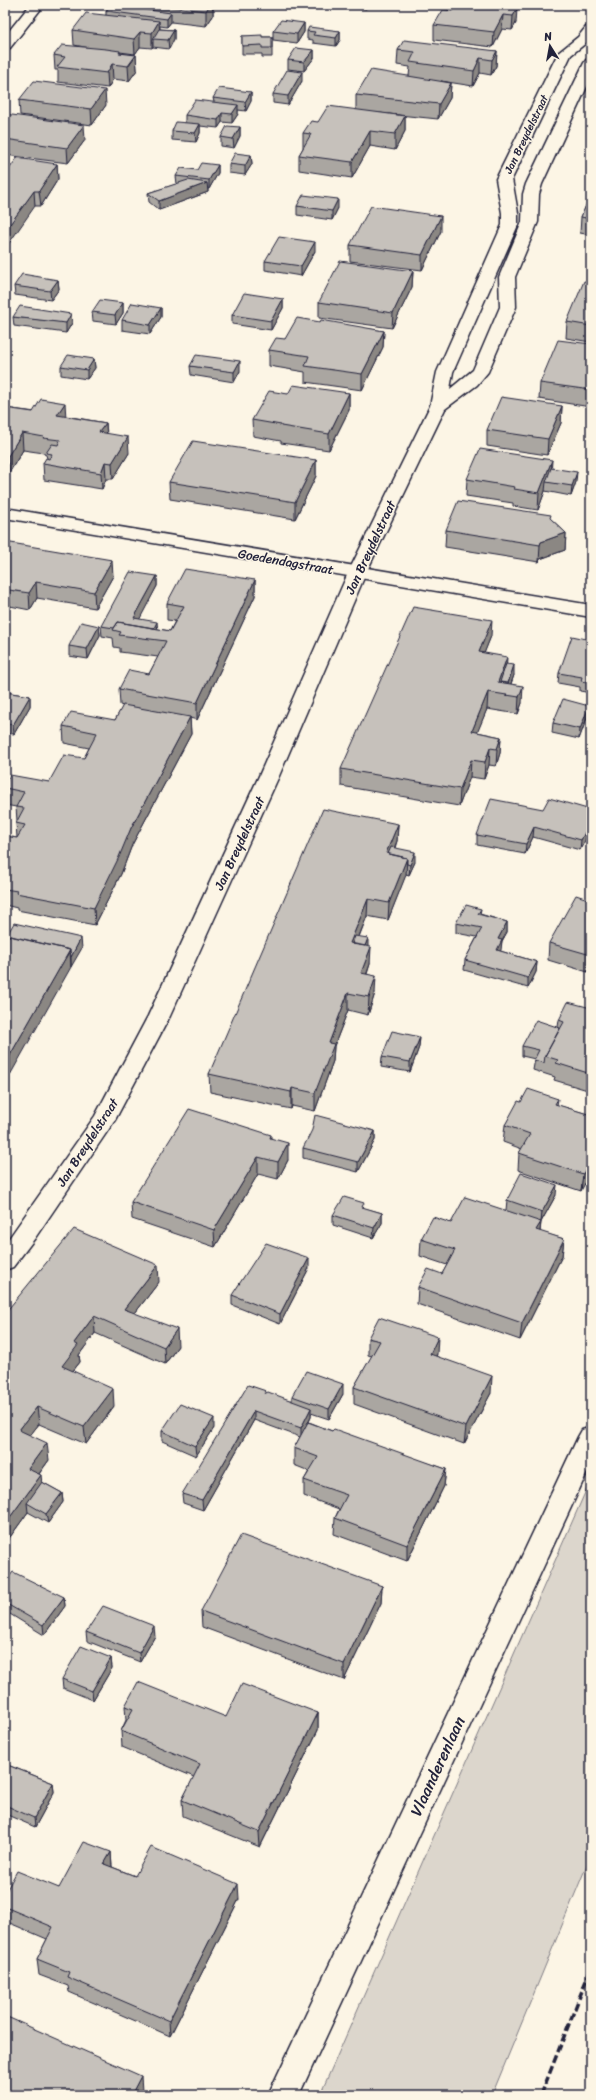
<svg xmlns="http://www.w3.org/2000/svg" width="596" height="2100" font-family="Sriracha,sans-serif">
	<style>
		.green { fill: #dcd6cc; stroke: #7f7c84 }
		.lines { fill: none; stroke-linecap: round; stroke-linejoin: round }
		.minor-casing { stroke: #22223b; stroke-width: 3 }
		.tertiary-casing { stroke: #22223b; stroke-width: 3 }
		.minor { fill: #fcf5e5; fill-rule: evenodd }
		.tertiary { fill: #fcf5e5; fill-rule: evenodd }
		.rail { stroke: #22223b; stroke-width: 3.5; stroke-dasharray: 8 3.5; stroke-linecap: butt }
		.wall { fill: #aaa6a1; stroke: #22223b }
		.shaded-wall { fill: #8b8783; stroke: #22223b }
		.building { fill: #c6c1bb; stroke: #22223b }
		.labels { text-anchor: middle; stroke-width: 3; stroke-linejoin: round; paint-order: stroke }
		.far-street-label { font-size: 11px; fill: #22223b; stroke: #fcf5e5 }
		.street-label { font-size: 13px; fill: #22223b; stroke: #fcf5e5 }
		.near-street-label { font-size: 16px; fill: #22223b; stroke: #fcf5e5 }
	</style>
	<rect width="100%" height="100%" fill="#fcf5e5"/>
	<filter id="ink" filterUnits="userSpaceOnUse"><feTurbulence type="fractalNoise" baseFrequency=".025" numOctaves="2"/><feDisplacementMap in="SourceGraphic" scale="8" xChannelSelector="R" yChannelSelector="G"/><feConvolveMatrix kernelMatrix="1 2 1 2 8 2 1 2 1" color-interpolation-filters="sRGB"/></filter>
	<g filter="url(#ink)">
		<path class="green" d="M591,1479V1855L492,2095H320Z"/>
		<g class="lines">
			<defs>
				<path id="minor" d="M30,5H44L10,48L5,49V36Z
					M5,508L591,605V617L5,518Z
					M591,1427V1464L299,2095H268L578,1437L582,1430Z"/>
				<path id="tertiary" d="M591,26V39L571,55L512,179L518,213V225L453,372L450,389L473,370L500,307L499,277L522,222L523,194L526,184L584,63L586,60L591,59V78L542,184L539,194L538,222L515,277L516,307L488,372L477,385L445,409L366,573L279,776L170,1016L115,1120L35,1238L13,1267L5,1270V1244L95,1116L148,1016L259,776L348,573L430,406L437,372L502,225V213L496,179L558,53L578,37L586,27Z"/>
			</defs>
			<use href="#minor" class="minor-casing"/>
			<use href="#tertiary" class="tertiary-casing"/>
			<use href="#minor" class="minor"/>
			<use href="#tertiary" class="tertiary"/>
			<path class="rail" d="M541,2095L591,1968
				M590,2095L591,2093"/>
		</g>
		<path class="wall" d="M110,5H213V16L206,26L171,22L167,27L160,26V29L174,30V39L169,49L153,47L152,48L140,47L135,54L120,52V53L136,55L137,70L129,81L113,79L108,88L58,82V70H55L54,55L90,48L74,45L73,30L106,15V11Z
			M338,5H369L366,9Z
			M449,5H510V7L516,23L512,30L502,29L493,47L434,40V25L449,11Z
			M304,23V32L297,43L273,40V31Z
			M307,31H340V40L336,46L313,43V40L307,39Z
			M242,36L262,37H272V57H262V54H242Z
			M314,50V58L304,71L288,69V60Z
			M398,50L497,51L496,66L491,75L480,73L473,86L441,81L451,83L450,98L438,119L379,113L405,116V131L395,150L370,146L352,178L299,170V155L303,148V133L318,122L356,110V95L409,76L410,67L397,65Z
			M302,81L288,105L273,103V94Z
			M251,92V101L246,111L238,110V114L232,123L222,122L218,128L200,126V133L196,142L172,140V131L185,123V115L214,102L213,98Z
			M19,100L106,105L92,125L20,115Z
			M5,115L85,140L68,163L5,155Z
			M240,127V136L234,148L221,146V137Z
			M251,155L252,164L245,175L229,173V164Z
			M57,164L58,179L41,206H35L5,175Z
			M218,165V173L209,189H208V192L159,210L149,202L148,193L177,184L176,176Z
			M591,194V235L580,233L581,217Z
			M297,206L338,208L332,220L297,215Z
			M441,231L422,270L350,261V245Z
			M315,251L301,276L265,270V261Z
			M591,264V281L590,280Z
			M413,271L412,287L392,328L319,318V302Z
			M58,280L59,289L51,300L15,295L14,286Z
			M591,282V342L566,338L567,322Z
			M283,299V308L271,330L232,324V315Z
			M123,303V313L116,324L93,321L92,312Z
			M161,308V317L150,334L122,330V320Z
			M13,317L72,323L66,333L14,326Z
			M320,322L384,331L383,347L362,390L305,382V372L269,366V350L285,339Z
			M591,344V407L539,399L540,383Z
			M94,359L95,368L87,379L61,375V366Z
			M190,366L240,371L234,382L191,375Z
			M349,393V410L329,450L281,443V441L253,436L252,420L288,394Z
			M562,406L561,423L547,455L487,446V430Z
			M5,408L66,416L106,423L107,434L129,453L113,479H106L102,489L44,480L43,463L47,458L46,455L44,454V453L23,450L9,473L5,472Z
			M316,460V476L295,519L170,499L169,482Z
			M552,468L576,482L571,496L545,491L538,510L513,506V503L466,496L467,479Z
			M551,519L566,533L565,550L540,559L539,562L445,547L446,530Z
			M5,542L113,576L95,608L37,598L30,610L10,606L5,615Z
			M157,576V586L139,619L158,629L170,631L175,621L167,620V603L255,580V596L197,720L190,718L191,734L132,845L121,874L95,925L17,910V908L5,905V836L17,838L16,823L17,821L16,807L5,805V784L49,782L84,758L89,748L64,743L63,726L115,720L123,706L120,705L119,689L149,674L158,657L120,652V648L114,647L113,638L102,636L101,626Z
			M99,626L100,635L88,659L69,656V646Z
			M491,636L484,653L506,664L514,675L511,684L522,703L518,714L487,709L477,732L501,737L500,753L496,766L489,765L484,779L470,777L459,806L341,786V769Z
			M591,640V693L580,691V687L558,683L559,673Z
			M5,692L30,696V706L14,734L5,733Z
			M589,706L588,715L579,739L552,733L553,723Z
			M591,810L580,850L533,837L525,854L477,845V835Z
			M398,824L397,841L395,848L415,862L409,875L406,874L388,920L367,916L359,937L368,946L370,964L367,974L375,993L368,1015L348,1010L334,1046L333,1061L315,1111L292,1106L291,1109L210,1092L209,1074Z
			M591,900V973L548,960L549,943Z
			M481,909L480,914L507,922V932L502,941L500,951L537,962L536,972L528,988L464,970L465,960L477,937L456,933V923Z
			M591,1008V1091L554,1080L555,1077L533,1070L535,1059L522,1056V1046L558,1027L559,1020Z
			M420,1037L419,1047L410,1072L381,1067L382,1057Z
			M558,1099L557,1105L591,1115L581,1191L518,1170L519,1153L522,1149L503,1142L505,1125L521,1102Z
			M375,1131V1140L358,1172L303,1158V1148Z
			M271,1135V1138L288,1160L278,1179L258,1174L215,1247L132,1219L131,1202Z
			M556,1195L541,1222L540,1232L564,1239L562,1256L520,1340L417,1304L418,1287L442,1274L447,1265L420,1256L421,1239L451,1223L506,1210L507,1200Z
			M364,1208L382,1213V1223L373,1238L333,1225V1215Z
			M309,1268L280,1324L232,1305V1295Z
			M159,1282L135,1313L178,1346L165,1364L95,1333L79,1355L80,1362L73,1371L114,1406L86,1444L39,1424L30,1435L49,1460L39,1474L42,1482L62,1493L63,1502L48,1523L28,1512L5,1544V1313Z
			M368,1338L437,1354L436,1356L491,1393L464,1444L354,1404V1387L372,1356L368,1355Z
			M266,1393L292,1401V1396L343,1394L329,1419L311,1413V1417L309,1422L332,1431L446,1469L444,1486L407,1561L334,1534L335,1518L339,1509L304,1496V1480L309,1471L294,1465V1448L300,1437L254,1420L203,1510L183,1503L182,1494Z
			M214,1428L196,1456L162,1441V1431Z
			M5,1582L64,1597L65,1606L44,1635L5,1611Z
			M382,1586L381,1603L344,1680L202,1627L201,1611Z
			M86,1632L155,1636L140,1662L87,1641Z
			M111,1658L112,1668L93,1700L63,1688L62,1679Z
			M125,1706L226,1717L318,1713V1730L260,1847L183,1816L182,1800L194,1777L122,1747L121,1731L126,1720Z
			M5,1764L53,1783L54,1792L35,1827L5,1814Z
			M111,1852L112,1867L135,1876L239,1899L170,2036L69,1992L68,1986L39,1975L37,1959L47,1939L5,1921V1893L59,1888Z"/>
		<path class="shaded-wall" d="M210,5H213V16L206,26V11Z
			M366,5H369L366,9Z
			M506,5H510V10L505,6Z
			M517,9L516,23L512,30L513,16Z
			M171,13V22L167,27V19Z
			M503,15L502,29L493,47L494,32Z
			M159,21L160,36L153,39V47L152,48V33Z
			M304,23V32L297,43V34Z
			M174,30V39L169,49L168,40Z
			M340,31V40L336,46V38Z
			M140,32V47L135,54L134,39Z
			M314,50V58L304,71V62Z
			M497,51L496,66L491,75L492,60Z
			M136,55L137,70L129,81L128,66Z
			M480,58V73L473,86L474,71Z
			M112,64L113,79L108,88L107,73Z
			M302,72V81L288,105V96Z
			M451,83L450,98L438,119L439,104Z
			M105,90L106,105L92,125L91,109Z
			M251,92V101L246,111L245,102Z
			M238,105V114L232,123V114Z
			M222,113V122L218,128V120Z
			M405,116V131L395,150V134Z
			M200,124V133L196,142L195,133Z
			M84,125L85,140L68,163L67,148Z
			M240,127V136L234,148L233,139Z
			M370,131V146L352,178V162Z
			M251,155L252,164L245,175V166Z
			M57,164L58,179L41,206L39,191Z
			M218,165V173L209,189V180Z
			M207,183L208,192L159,210V201Z
			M34,191L35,206L5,249V231Z
			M338,199V208L332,220V211Z
			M441,216V231L422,270V255Z
			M315,242V251L301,276V266Z
			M413,271L412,287L392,328L393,313Z
			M58,280L59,289L51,300L50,291Z
			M283,299V308L271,330V321Z
			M123,303V313L116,324L115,315Z
			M161,308V317L150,334V325Z
			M71,314L72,323L66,333V323Z
			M384,331L383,347L362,390V374Z
			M94,359L95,368L87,379V370Z
			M240,361V371L234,382V372Z
			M349,393V410L329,450V434Z
			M65,403L66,419L57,415Z
			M562,406L561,423L547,455L548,439Z
			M106,423L107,439L99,432Z
			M22,433L23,450L9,473L8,456Z
			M128,437L129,453L113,479L112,463Z
			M316,460V476L295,519V502Z
			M552,460L551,477L546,482L545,491L538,510L539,493Z
			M105,462L106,479L102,489L101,473Z
			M577,472L576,482L571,496L572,486Z
			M566,533L565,550L540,559L539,562L540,545L541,542Z
			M112,560L113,576L95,608L94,592Z
			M157,576V586L135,628L134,618Z
			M255,580V596L197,720V703Z
			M36,582L37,598L30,610L29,593Z
			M9,590L10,606L5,615V596Z
			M492,620L491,636L478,669L479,652Z
			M157,622L158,632L151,634Z
			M99,626L100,635L88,659L87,649Z
			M507,657L506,674L501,686L498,682Z
			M514,665V675L506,697L507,687Z
			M523,686L522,703L518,714L519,697Z
			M488,692L487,709L471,748L472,731Z
			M30,696V706L14,734L13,725Z
			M589,706L588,715L579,739L580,729Z
			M190,717L191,734L132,845L121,874L95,925L94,908L131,828Z
			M501,737L500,753L496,766L497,749Z
			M490,748L489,765L484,779L485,762Z
			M471,760L470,777L459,806L460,789Z
			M591,821V829L580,850L581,840Z
			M398,824L397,841L389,861L386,853Z
			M534,827L533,837L525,854L526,844Z
			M415,852V862L409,875L410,865Z
			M407,858L406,875L388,920L389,903Z
			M368,899L367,916L353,951L350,943Z
			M507,922V932L502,941L501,950L496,960L498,939Z
			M81,938L82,948L71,967V957Z
			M368,938V948L362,953Z
			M371,947L370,964L361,990V973Z
			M70,950L71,967L5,1084V1064Z
			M537,962L536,972L528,988V978Z
			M376,976L375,993L368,1015L369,997Z
			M348,993V1010L334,1046L333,1061L315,1111V1093L329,1043Z
			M420,1037L419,1047L410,1072V1062Z
			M292,1088V1106L291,1109V1092Z
			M375,1131V1140L358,1172V1162Z
			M288,1143V1160L278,1179V1162Z
			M258,1157V1174L215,1247L214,1230Z
			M591,1159V1172L581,1191L583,1174Z
			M557,1185L556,1195L541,1222L542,1212Z
			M382,1213V1223L373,1238L374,1228Z
			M541,1222L539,1239L536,1230Z
			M564,1239L562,1256L520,1340L522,1323Z
			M309,1258V1268L280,1324V1314Z
			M158,1265L159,1282L125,1326L124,1309Z
			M94,1316L95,1333L79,1355L80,1362L63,1383L62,1366L74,1343Z
			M177,1329L178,1346L165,1364L164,1347Z
			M438,1337L437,1354L429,1371L430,1354Z
			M492,1376L491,1393L464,1444L466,1427Z
			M343,1384V1394L329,1419V1409Z
			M113,1389L114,1406L86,1444L84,1427Z
			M37,1407L39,1424L21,1447L19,1430Z
			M311,1408V1417L301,1437V1428Z
			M254,1411V1420L203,1510L202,1500Z
			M214,1418V1428L196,1456L195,1446Z
			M47,1443L49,1460L30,1486L28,1469Z
			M446,1469L444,1486L407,1561V1545Z
			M41,1475L43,1492L27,1503L28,1512L5,1544V1524Z
			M62,1493L63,1502L48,1523L46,1514Z
			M382,1586L381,1603L344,1680V1664Z
			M64,1597L65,1606L44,1635L43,1625Z
			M154,1626L155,1636L140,1662L139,1653Z
			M111,1658L112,1668L93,1700L92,1691Z
			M318,1713V1730L260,1847L259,1832Z
			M6,1743L7,1752L5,1754V1744Z
			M53,1783L54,1792L35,1827L34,1818Z
			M111,1852L112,1868L104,1864Z
			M238,1884L239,1899L170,2036L169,2021Z
			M141,2076L142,2091L140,2095H131Z"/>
		<path class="building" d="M110,5L171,13L167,19L106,11Z
			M156,5H210L206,11Z
			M467,5H506L505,6L517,9L513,16L503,15L494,32L434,25L443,10L452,11L454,8H465Z
			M86,13L159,21L152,33L140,32L134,39L73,30Z
			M281,20L304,23L297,34L273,31Z
			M309,27L340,31L336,38L313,35L315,32L307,31Z
			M159,29L174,30L168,40L153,39Z
			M262,35V37H272V48H262V45L242,46V36Z
			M404,40L497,51L492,60L480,58L474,71L410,62L415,52L398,50Z
			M62,45L106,49L120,51L119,53L136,55L128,66L112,64L107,73L57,67L65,57L54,55Z
			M296,48L314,50L304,62L288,60Z
			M287,70L302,72L288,96L273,94Z
			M371,70L451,83L439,104L356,95Z
			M34,81L105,90L91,109L19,100Z
			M219,88L251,92L245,102L213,98Z
			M195,100L238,105L232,114L222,113L218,120L185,115Z
			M328,106L405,116L395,134L370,131L352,162L299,155L311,134L303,133L311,121L318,122Z
			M5,114L84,125L67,148L5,139Z
			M176,122L200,124L195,133L172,131Z
			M227,126L240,127L233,139L221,137Z
			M235,153L251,155L245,166L229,164Z
			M17,158L57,164L39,191H34L5,231V175Z
			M201,163L218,165L209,180L176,176L181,168L197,170Z
			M188,180L207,183L159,201L148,193Z
			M591,194V219L581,217Z
			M303,195L338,199L332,211L297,206Z
			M371,206L441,216L422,255L350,245Z
			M279,237L315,242L301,266L265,261Z
			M340,261L413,271L393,313L319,302Z
			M22,274L58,280L50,291L14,286Z
			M584,281L591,282V326L567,322Z
			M244,293L283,299L271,321L232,315Z
			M100,300L123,303L115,315L92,312Z
			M132,303L161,308L150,325L122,320Z
			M20,306L71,314L66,323L13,317Z
			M297,318L320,322L321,320L384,331L362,374L305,366L309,356L269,350L276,338L285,339Z
			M558,340L591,344V390L540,383Z
			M68,355L94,359L87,370L61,366Z
			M196,355L240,361L234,372L190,366Z
			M293,385L349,393L329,434L281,426V425L252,420L269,391L288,394Z
			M501,397L562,406L548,439L487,430Z
			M41,399L65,403L57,415L106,423L99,432L128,437L112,463L105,462L101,473L43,463L46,458L49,459L52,454L46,453L52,444L58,445L60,440L43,438L44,437L22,433L8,456H5V408L33,412Z
			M193,441L316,460L295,502L169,482Z
			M480,449L552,460L539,493L514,489L515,487L467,479Z
			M551,468L577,472L572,486L546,482Z
			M458,501L551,515L550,518L566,533L541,542L540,545L446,530Z
			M5,542L112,560L94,592L36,582L29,593L9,590L5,596Z
			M185,569L255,580L197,703L119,689L129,670L149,674L166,641L119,635L121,632L113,630L118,622L170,631L184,606L167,603Z
			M130,572L157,576L134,618L157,622L154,628L118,622L114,628L101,626Z
			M413,607L492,620L479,652L507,657L498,682L523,686L519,697L488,692L472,731L501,737L497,749L490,748L485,762L471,760L460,789L341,769Z
			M81,622L99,626L87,649L69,646Z
			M572,636L591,640V683L581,681L582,677L559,673Z
			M506,664L514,665L508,683L500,682Z
			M5,692L30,696L13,725L5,723Z
			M563,699L589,706L580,729L553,723Z
			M123,705L190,717L131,828L119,857L94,908L16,893L17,891L5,889V836L17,838L25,825L16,823L24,808L16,807L24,792L5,788V784L10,775L49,782L64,755L84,758L97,733L63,726L71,712L115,720Z
			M549,798L591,810V821L581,840L534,827L526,844L477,835L491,799L543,809Z
			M323,809L398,824L386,853L407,858L389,903L368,899L350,943L371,947L361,973L376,976L369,997L348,993L329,1043L334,1044L315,1093L292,1088L291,1092L209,1074Z
			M391,847L415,852L410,865L407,864V858L388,854Z
			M576,895L591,900V955L549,943Z
			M466,905L481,909L478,914L507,922L498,939L502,940L497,950L537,962L528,978L465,960L482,928L456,923Z
			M14,923L81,938L71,957L70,950L7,935Z
			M5,935L70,950L5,1064Z
			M355,936L368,938L365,946L352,944Z
			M568,1002L591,1008V1074L556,1063L558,1060L545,1056L564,1022L559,1020Z
			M536,1020L560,1028L545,1056L544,1063L534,1060L539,1050L522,1046Z
			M392,1031L420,1037L410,1062L382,1057Z
			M528,1089L558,1099L555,1104L591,1115V1159L583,1174L519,1153L530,1134L505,1125L518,1101L521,1102Z
			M189,1109L271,1135L270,1138L288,1143L278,1162L258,1157L214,1230L131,1202Z
			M315,1115L375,1131L358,1162L303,1148L312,1130Z
			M521,1173L557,1185L542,1212L507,1200Z
			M344,1197L364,1203L362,1207L382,1213L374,1228L333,1215Z
			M465,1197L541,1222L536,1230L564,1239L522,1323L418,1287L428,1269L442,1274L455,1250L421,1239L433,1217L451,1223Z
			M74,1229L158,1265L124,1309L177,1329L164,1347L94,1316L74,1343L78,1345L62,1366L113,1389L84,1427L37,1407L19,1430L47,1443L28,1469L41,1475L5,1524V1313Z
			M266,1243L309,1258L280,1314L232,1295Z
			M379,1317L438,1337L430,1354L492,1376L466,1427L354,1387L380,1341L368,1338Z
			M306,1371L343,1384L329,1409L292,1396Z
			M248,1385L266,1391L264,1394L268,1392L311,1408L301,1428L254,1411L202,1500L182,1494Z
			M180,1404L214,1418L195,1446L162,1431Z
			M308,1422L332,1431L334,1429L446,1469L407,1545L335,1518L347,1495L304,1480L318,1457L294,1448Z
			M42,1482L62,1493L46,1514L27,1503Z
			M241,1535L382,1586L344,1664L201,1611Z
			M13,1572L64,1597L43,1625L5,1603V1582Z
			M103,1606L154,1626L139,1653L86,1632Z
			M81,1646L111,1658L92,1691L62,1679Z
			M138,1682L226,1717L242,1684L318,1713L259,1832L182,1800L200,1764L121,1731L133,1709L125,1706Z
			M5,1764L53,1783L34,1818L5,1805Z
			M84,1842L111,1852L104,1864L135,1876L151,1847L238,1884L169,2021L67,1977L69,1972L37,1959L53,1927L5,1907V1893L17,1871L59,1888Z
			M5,2016L141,2076L131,2095H5Z"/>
	</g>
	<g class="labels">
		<g class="far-street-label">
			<text transform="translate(526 134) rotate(-64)" y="4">Jan Breydelstraat</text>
		</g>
		<g class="street-label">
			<text transform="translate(370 547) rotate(-65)" y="5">Jan Breydelstraat</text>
			<text transform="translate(286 561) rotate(10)" y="5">Goedendagstraat</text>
			<text transform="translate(239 843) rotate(-65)" y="5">Jan Breydelstraat</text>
			<text transform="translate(87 1142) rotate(-57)" y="5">Jan Breydelstraat</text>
		</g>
		<g class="near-street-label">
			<text transform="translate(437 1766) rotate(-65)" y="6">Vlaanderenlaan</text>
		</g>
	</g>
	<rect width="596" height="2100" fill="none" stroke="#fcf5e5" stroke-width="20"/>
	<rect x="10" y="10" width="576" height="2080" fill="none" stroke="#22223b" stroke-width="1.5" filter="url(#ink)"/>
	<g transform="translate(550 46) rotate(349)" stroke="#fcf5e5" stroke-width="3" paint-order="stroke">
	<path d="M0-3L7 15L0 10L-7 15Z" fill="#22223b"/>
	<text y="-6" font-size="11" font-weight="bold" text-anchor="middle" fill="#22223b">N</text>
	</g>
</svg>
